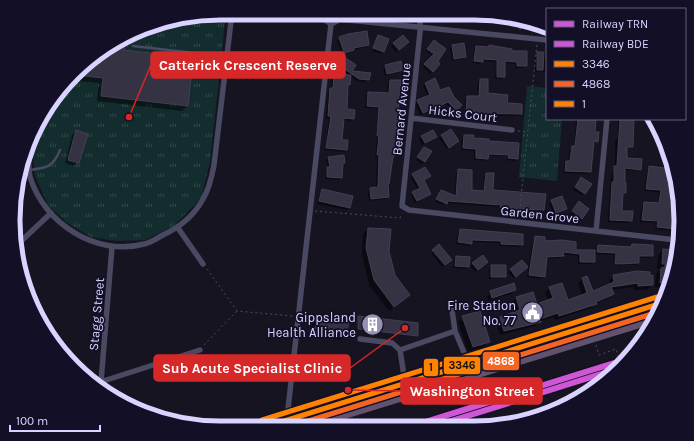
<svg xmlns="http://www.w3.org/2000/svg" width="694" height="441" font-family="Karla,sans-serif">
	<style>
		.park { fill: url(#park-tufts) }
		.shadow { fill: #0007 }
		.building { fill: #343243; stroke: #433f54 }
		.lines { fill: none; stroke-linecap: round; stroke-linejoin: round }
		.path { stroke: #44505f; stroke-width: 1; stroke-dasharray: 2 3; stroke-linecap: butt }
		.service { stroke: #4a4962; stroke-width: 2.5 }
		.minor { stroke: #4a4962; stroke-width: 5.5 }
		.trunk { stroke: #62526e; stroke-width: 9 }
		.bus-1-casing { stroke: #130f26; stroke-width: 8 }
		.bus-2-casing { stroke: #130f26; stroke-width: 8 }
		.bus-3-casing { stroke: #130f26; stroke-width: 8 }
		.bus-1 { stroke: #ff8200; stroke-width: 5 }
		.bus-2 { stroke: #f26522; stroke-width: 5 }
		.bus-3 { stroke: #ff8200; stroke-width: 5 }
		.rail-1-casing { stroke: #130f26; stroke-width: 9 }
		.rail-2-casing { stroke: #130f26; stroke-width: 9 }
		.rail-1 { stroke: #cf57d5; stroke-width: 6 }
		.rail-2 { stroke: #cf57d5; stroke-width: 6 }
		.labels { text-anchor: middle; stroke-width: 3.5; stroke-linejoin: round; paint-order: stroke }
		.street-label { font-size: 13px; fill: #d9d4ff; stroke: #130f26 }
		.poi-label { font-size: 13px; fill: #d9d4ff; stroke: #130f26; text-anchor: end }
		.rim { fill: none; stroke: #d9d4ff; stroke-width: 5 }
		.leader { fill: none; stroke: #d62828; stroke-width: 1.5 }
		.callout-dot { fill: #d62828; stroke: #130f26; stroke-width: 1.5 }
		.callout { fill: #d62828; stroke: #d62828; stroke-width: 1.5 }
		.callout-label { font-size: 14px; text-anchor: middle; font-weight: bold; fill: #fff }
		.line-badge { stroke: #130f26; stroke-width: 1.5 }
		.badge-label { font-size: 11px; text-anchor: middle; font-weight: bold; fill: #fff }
		.pale-badge-label { font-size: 11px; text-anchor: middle; font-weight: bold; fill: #111 }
	</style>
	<defs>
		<pattern id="park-tufts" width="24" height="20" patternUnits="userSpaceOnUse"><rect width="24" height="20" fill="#132c2d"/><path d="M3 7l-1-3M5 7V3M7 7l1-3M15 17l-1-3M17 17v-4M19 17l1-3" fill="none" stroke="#354a4c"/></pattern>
	</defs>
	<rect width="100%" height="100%" fill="#161421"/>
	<path class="park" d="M220,13H226L210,162L201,198L174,226L145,240L117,241L91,237L66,222L48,205L35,176L31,140L56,94L105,48L154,24Z
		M527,86L547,88V119H562L557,181L519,177Z"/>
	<path class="shadow" d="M437,14L500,15L542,26L518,25V22L473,21V19Z
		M349,35L368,45L366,47L342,53L337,41Z
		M379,36L388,39L381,54L372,51Z
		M403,36L406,44L396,52L391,46Z
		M120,41H124L123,51L192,58L187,106L182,111L97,101L99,83L71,80L105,48Z
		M432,44L436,62L439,64L430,74L423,67L433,56L426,51Z
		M453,46L465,57L463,59L452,61L450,48Z
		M496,46L526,66L523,68H515V64L504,63V77L501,79H495L496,62L482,61L479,64L473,63L474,49L476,47Z
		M538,53H547V71L535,72V56Z
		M339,58L350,72L370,78L365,82L357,81L350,76L349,84L347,87L346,110L353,118L351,121L343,120L341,140L346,150L344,152L325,150L329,118H326L328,92L331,89L332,78L334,75L349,76L334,65Z
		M386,66L402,70L400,72L385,76L383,68Z
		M481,80L486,94L521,114L518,116L465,115V99L467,97H477L478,82Z
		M390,81L387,185L388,197L386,199L369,201L368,192L376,189L377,157H375L377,138H376L378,109L365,108L366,95L369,93L387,94L388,83Z
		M425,84L453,98L461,105L454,112L445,104L420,115L415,104L428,97L423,86Z
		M576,119H595L594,133L597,141L592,143L590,172L587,174L563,173L564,164L568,162L570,149L574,147Z
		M616,119H632V146L626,148V159L640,169L638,171L624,170L625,193L622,195L621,212L631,221L629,223L608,222L610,185L613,169L615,167V140L618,138V119Z
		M450,130L456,143L447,149L439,138Z
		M76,131L78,162L74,166L65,163L72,135Z
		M464,136L472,139L488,142L517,158L515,161L506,160L507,156H487L485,161L474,160V151L461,150L462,138Z
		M421,137H436L422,145L419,139Z
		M424,148L425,161L422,164L416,160Z
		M665,152L674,179V187L677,188L674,229L672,231L655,229L656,223L640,222L642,205L644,203L658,204L659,192L644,191L647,170L649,167L663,169V154Z
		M329,158L341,165V177L339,180L325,179L326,170L328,168L326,160Z
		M458,170L470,191L483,192L484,176L486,174L492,191L543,209L541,211L499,210V207L446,203L444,205L435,202L441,191L454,197L456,173Z
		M413,175L423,180L430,194L415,203L411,195L418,190L411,178Z
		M579,181L585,193L582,195L573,190Z
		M322,190L352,197L349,208L347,210L317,204Z
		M561,197L566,208L554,215L549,203Z
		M577,205L581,218L579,220L570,214Z
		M368,229L389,230L388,251L394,275L409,295L389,311L369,285L362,254L363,234Z
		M460,230L522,235V245L519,247L499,246V243L471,242L469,246L456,244L458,232Z
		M536,237L544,242L575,251H596L598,246L630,248L632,245L652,256L650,258H638L636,265L622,264L620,266L613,265L614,255L594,254V261L591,264H578V256L563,254L560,258L546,259L544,277L542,279L527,277L533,240Z
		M663,250L674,251L671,280L666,285L655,288L656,274L661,269H657L658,255Z
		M433,251L448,262L442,267L431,253Z
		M456,257L469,258L468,267L466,269L453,268L454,259Z
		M522,261L525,269L513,278L508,272Z
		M473,264H485L475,272L470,266Z
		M492,266L505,276L503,278L489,279V268Z
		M614,276L649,278L652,285L647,290H634V287L611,290L613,294L608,298L596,304L591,308L555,320L554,317L540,321L535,326L500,335L496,322L500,318L515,313L512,303L516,298L532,293L536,305L548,301L545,292L550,288L567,301L582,296L578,283L582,279L587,277L592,293L610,285L609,280Z
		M515,290L511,294L488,301L487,296L491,292Z
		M317,316L346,335L341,340L311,336L312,321Z
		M358,317L417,336L357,330Z
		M463,317L489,342L483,347L468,352L458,322Z"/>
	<path class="building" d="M475,15H500L516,19V20L500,21L475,19Z
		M367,31L369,45L354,48V50L344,53L339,37L348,34Z
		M378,35L389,39L384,52L373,48Z
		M403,35L409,42L399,50L393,43Z
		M122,40H125L124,50L193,58L188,106L101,96L103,78L76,75L105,48Z
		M434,40L446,49L438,61L440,64L433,72L424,64L434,54L427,49Z
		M464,43L466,57L454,59L452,45Z
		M489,45L512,49V51H527V66H517V62L505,61V77H497V60L483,59V62L474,61L476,46L489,47Z
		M537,52H544L543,70H537Z
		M341,55L356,65L352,71L371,73L369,80L359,79L336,63Z
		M401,61L404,70L387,74L385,65Z
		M334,74L351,75L350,85L348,84L347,109L355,110L354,119L344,118L342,140H348L347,150L326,148L331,116H328L330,88H333Z
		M435,78L440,90L449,87L454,97L462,105L457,111L448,102L423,113L417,100L430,95L425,83Z
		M480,79H488V93L508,95L507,103L522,104V114L466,113L467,96H479Z
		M390,80H401L394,157H393L389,184H388L389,197L371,199L370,188L378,187L379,155H377L379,136H377L379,107L367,106L368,92L389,93Z
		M578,119H596L595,132H599L598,142L594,141L591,172L565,171L566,161H570L572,146H575Z
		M620,119L634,120L633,147H627V158L642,159L641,170L625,168V183H626V193H623L622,211H633L632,221L610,220L612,182H614V166H617Z
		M451,129L459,141L449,148L441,135Z
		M76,130L88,134L79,163L68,160Z
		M433,130L437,137L425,143L421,136Z
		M464,135H474L473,138L489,139V141L519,143L518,159L508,158L509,155L489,154L488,159L476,158V149L463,148Z
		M424,147L432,151L425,162L417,157Z
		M344,155L345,163H343L342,178L327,177V167H330L328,157Z
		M665,155L678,190L675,229L657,227L658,221L642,220L644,202L659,203L661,190L646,189L649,166L665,168Z
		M425,167L431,176L424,180L431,194L417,201L412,192L420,188L412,174Z
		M458,169L472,170V190L484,191L486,173H494L493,190L546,194L544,210L500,208L501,205L448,201L447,204L436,199L441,190L456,196Z
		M581,177L592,184L585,194L575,187Z
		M322,189L353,196L350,208L319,201Z
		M562,196L567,209L556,213L551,200Z
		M579,201L589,209L582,219L572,211Z
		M368,228L391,229L389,251L395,275L410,295L394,307L374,280L366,248Z
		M460,229L523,234V245L501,244V241L472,240V244L458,242Z
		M535,236L545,237V241L562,240L576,242V250H595V262H580V254L563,252L564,256L547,257L545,277L529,275Z
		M439,244L452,260L445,265L432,250Z
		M632,244L653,245V256H639V263L615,264L616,253L597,252L598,245L631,247Z
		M663,249L675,250L672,278L660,283L661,268L665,267V264H662Z
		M483,255L488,262L478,270L472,263Z
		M456,256L470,257L469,267L455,266Z
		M522,260L528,267L516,277L510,269Z
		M491,265H506V277H491Z
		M637,271L650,272V276L653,275V285L638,286V283L611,287L614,294L596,302L597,304L559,316L558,313L540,319L541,322L504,331L500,317L520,310L516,297L533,292L537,304L553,298L549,287L562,283L568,300L587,293L582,278L587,276L593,291L614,282L613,275Z
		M514,283L516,290L492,298L490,291Z
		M480,311L490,342L473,347L462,316Z
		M317,315L349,319L347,335L315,332Z
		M358,316L418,323V336L358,329Z"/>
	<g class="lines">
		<path class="path" d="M520,30L521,20
			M518,131L527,132
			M315,211L400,218L402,213
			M519,216L537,44
			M207,269L237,311L293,316
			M204,345L237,311
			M596,345L599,355L616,349L621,365"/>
		<path class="service" d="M133,46L195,53L212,61L226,63
			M30,170C47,168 53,167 60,150"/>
		<path class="minor" d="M288,13L325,18
			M326,14L325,20L331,24L337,21L338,14
			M420,14V32L402,206L409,210L676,240
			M338,19L547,40
			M411,118L512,130
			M28,146C29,156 28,167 30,177C44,223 96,257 144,244C151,243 157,238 163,235C180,227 194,216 203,199C209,189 212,176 214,165L232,13
			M178,228L203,264
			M596,231L607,119
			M17,245L51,213
			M455,331L465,355
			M360,339L392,343L400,350
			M101,382L112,247
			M405,382L400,350L455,331L452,310
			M94,384L200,350
			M286,427L331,24"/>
		<path class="trunk" d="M264,427L659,304
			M304,427L651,320"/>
		<defs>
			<path id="bus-1" d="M265,427L659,304"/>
			<path id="bus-2" d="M289,427L655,313"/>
			<path id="bus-3" d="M262,420L657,297"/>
		</defs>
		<use href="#bus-1" class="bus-1-casing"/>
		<use href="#bus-2" class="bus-2-casing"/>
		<use href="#bus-3" class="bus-3-casing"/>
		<use href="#bus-1" class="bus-1"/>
		<use href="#bus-2" class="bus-2"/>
		<use href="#bus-3" class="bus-3"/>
		<defs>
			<path id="rail-1" d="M409,427L627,359"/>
			<path id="rail-2" d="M432,427L617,369"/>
		</defs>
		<use href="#rail-1" class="rail-1-casing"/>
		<use href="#rail-2" class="rail-2-casing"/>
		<use href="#rail-1" class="rail-1"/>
		<use href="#rail-2" class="rail-2"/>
	</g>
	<defs>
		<symbol id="civic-disc" viewBox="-11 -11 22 22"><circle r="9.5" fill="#9591b1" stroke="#130f26"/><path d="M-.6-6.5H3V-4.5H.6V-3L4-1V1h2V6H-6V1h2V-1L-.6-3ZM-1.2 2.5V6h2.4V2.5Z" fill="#fff"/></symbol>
		<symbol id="building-disc" viewBox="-11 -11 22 22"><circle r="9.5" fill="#9591b1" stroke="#130f26"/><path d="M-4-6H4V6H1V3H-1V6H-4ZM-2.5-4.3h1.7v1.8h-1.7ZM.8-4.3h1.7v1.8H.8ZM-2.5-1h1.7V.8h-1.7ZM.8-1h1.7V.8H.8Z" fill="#fff"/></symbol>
	</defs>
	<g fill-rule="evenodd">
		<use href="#civic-disc" x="520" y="300" width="25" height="25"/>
		<use href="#building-disc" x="360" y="312" width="25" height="25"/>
	</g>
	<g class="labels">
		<g class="street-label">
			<text transform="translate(401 109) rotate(-84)" y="5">Bernard Avenue</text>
			<text transform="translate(463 113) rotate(7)" y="5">Hicks Court</text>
			<text transform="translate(540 214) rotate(6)" y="5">Garden Grove</text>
			<text transform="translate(96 314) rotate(-85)" y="5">Stagg Street</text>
		</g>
		<g class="poi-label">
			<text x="516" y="310">Fire Station<tspan x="516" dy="15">No. 77</tspan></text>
			<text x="356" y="322">Gippsland<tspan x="356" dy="15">Health Alliance</tspan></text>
		</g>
	</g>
	<path d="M0 0H694V441H0ZM220 20H474A200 200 0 0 1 674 220V221A200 200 0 0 1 474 421H220A200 200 0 0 1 20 221V220A200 200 0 0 1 220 20Z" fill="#130f26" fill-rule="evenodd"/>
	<path class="rim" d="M220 20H474A200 200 0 0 1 674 220V221A200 200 0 0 1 474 421H220A200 200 0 0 1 20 221V220A200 200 0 0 1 220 20Z"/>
	<path class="leader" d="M129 117L151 65M405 328L350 368M348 390L401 391"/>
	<g class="callout-dot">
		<circle cx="129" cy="117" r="4"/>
		<circle cx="405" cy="328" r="4"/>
		<circle cx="348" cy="390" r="4"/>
	</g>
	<g class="callout">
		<rect x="151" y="52" width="194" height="26" rx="4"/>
		<rect x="154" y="355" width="196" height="26" rx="4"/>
		<rect x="401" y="378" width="141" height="26" rx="4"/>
	</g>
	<g class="callout-label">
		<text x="248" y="70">Catterick Crescent Reserve</text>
		<text x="252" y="373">Sub Acute Specialist Clinic</text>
		<text x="472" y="396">Washington Street</text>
	</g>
	<g class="line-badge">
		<rect x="482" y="351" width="38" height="20" rx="4" fill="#f26522"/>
		<rect x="443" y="356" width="38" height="19" rx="4" fill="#ff8200"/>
		<rect x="423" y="358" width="16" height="19" rx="4" fill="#ff8200"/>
	</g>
	<g class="badge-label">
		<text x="501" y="365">4868</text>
	</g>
	<g class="pale-badge-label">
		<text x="462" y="369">3346</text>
		<text x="431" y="371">1</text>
	</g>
	<rect x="546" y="8" width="140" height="112" fill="#130f26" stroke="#625e7d"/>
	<rect x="554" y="21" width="20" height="6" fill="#cf57d5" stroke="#625e7d"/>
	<text x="582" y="28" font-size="12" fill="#d9d4ff">Railway TRN</text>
	<rect x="554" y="41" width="20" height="6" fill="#cf57d5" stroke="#625e7d"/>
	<text x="582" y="48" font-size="12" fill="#d9d4ff">Railway BDE</text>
	<rect x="554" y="61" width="20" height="6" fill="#ff8200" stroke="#625e7d"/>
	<text x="582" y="68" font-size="12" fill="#d9d4ff">3346</text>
	<rect x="554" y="81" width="20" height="6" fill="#f26522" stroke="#625e7d"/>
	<text x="582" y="88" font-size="12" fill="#d9d4ff">4868</text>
	<rect x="554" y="101" width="20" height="6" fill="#ff8200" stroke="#625e7d"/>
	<text x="582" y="108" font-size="12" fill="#d9d4ff">1</text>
	<path d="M10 425v6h90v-6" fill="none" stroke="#d9d4ff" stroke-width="2"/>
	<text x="16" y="425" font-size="12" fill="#d9d4ff" stroke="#130f26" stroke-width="3" paint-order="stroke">100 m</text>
</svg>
